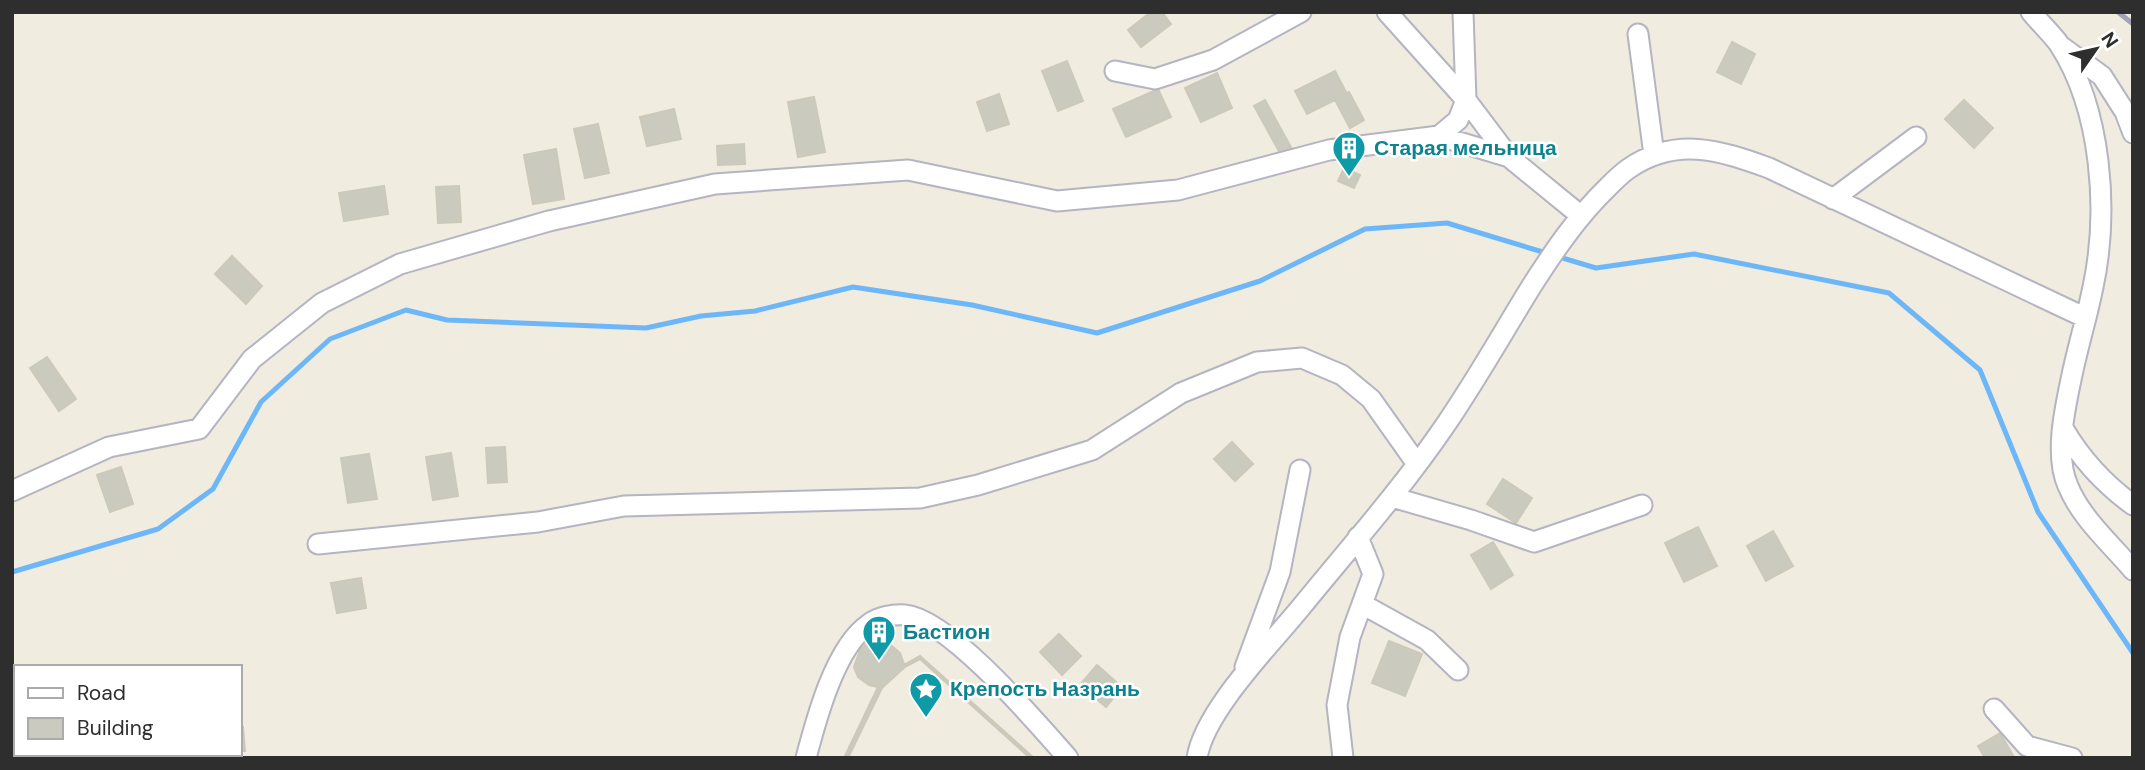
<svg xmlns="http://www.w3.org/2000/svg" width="2145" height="770" font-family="'DM Sans',sans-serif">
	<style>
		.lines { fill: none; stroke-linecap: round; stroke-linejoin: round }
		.stream { stroke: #6db7f8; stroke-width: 5 }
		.building { fill: #cbcabe; stroke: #ccc9b9; stroke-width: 2 }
		.minor-casing { stroke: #b4b4c2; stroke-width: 23 }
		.minor { stroke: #fff; stroke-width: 19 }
		.rail { stroke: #a3a2b9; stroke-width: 5 }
		.labels { text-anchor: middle; stroke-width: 5; stroke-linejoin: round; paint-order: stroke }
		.culture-label { font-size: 21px; font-weight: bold; fill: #0d838f; stroke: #fff; text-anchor: start }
	</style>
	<rect width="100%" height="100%" fill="#f0ece0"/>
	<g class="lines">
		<path class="stream" d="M1556,256L1596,268L1694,254L1889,293L1980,370L2038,512L2133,653
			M12,572L158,529L213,489L261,402L330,339L406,310L447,320L646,328L701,316L755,311L853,287L972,305L1097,333L1260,281L1365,229L1447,223L1546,253"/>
	</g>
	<path class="building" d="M1151,12H1162L1171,24L1141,47L1128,30Z
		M1732,42L1755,54L1741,84L1717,72Z
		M1067,61L1083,101L1058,111L1042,71Z
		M1335,71L1347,94L1307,114L1295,91Z
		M1217,73L1232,108L1201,122L1185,88Z
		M1158,89L1171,117L1126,137L1113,109Z
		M1349,92L1364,120L1350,128L1335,100Z
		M999,94L1009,124L987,131L977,102Z
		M814,97L825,152L798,157L788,102Z
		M1265,100L1292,149L1281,155L1254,106Z
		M1964,100L1993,128L1974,148L1945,119Z
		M674,109L681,139L647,146L640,117Z
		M598,124L609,173L585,178L574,129Z
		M744,144L745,164L718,165L717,146Z
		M556,149L564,199L533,204L524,155Z
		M1344,168L1360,175L1354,188L1338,181Z
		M384,186L388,214L344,221L339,193Z
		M459,186L461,222L438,223L436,187Z
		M232,256L262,286L246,304L215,274Z
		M47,357L76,399L59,411L30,368Z
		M1232,442L1253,464L1235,481L1214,459Z
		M505,447L507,482L488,483L486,448Z
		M451,453L458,496L433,500L426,457Z
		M369,454L377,499L348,503L341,458Z
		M121,467L133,504L110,512L97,475Z
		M1503,479L1532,498L1516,523L1487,504Z
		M1698,527L1717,566L1684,582L1665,543Z
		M1773,531L1793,566L1766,581L1747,546Z
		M1493,542L1513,575L1491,589L1471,555Z
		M361,578L366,608L337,613L331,583Z
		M1059,634L1081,656L1062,675L1040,652Z
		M880,641L891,645L900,653L905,667L882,688L869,685L858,677L854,667L860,650L868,642Z
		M1389,641L1422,654L1405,696L1372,683Z
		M920,656L1034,758H1030L920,659L905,667L904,665Z
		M1097,665L1122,687L1106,707L1080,685Z
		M878,687L882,688L848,758H844Z
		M243,727L245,751H240V728Z
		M2000,733L2014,757L1985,758L1978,746Z"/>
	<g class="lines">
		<defs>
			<path id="minor" d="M1387,12L1466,100L1509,157L1580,215
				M2031,12C2040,23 2051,33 2059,44C2102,110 2109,212 2093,287C2087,317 2078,346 2072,375C2065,408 2054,455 2068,486C2081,518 2111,544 2133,570
				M1638,34L1654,155
				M2062,47L2102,76L2125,112L2133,133
				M1115,71L1155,79L1213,60L1301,12
				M1439,136L1458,120L1466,100L1463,12
				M1833,199L1916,137
				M2063,428C2081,459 2104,484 2133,505
				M12,491L109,447L199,429L252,359L322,303L400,264L549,221L715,184L908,170L1057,201L1178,190L1329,150L1439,136L1509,157
				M1392,497L1471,520L1534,542L1642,505
				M318,544L538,522L624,506L920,498L978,485L1092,450L1181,393L1257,362L1302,358L1342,375L1371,399L1417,464
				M1362,604L1427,640L1458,670
				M1245,667L1280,572L1300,470
				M1994,709L2027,746L2072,758
				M806,758C816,720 835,647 869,624C878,617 893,614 905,615C949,619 1037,723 1068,758
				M1197,758C1204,711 1272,643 1302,606C1350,547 1401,490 1444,427C1475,382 1502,334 1531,287C1554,251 1577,217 1608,187C1614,181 1621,174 1628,169C1676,136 1719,150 1769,168L2086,318
				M1343,758L1337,705L1350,637L1373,574L1358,537"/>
		</defs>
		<use href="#minor" class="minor-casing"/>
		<use href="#minor" class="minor"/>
		<path class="rail" d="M2118,12L2133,24"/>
	</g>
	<defs>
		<symbol id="building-pin" viewBox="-11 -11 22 30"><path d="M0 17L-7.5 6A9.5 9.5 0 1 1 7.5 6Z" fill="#0f9aa8" stroke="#fff"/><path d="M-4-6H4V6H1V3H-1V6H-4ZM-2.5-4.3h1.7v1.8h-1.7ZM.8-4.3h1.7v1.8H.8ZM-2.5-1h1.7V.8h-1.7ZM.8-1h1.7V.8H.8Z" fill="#fff"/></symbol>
		<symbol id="sight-pin" viewBox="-11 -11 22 30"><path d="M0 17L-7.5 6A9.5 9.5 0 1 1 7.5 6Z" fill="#0f9aa8" stroke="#fff"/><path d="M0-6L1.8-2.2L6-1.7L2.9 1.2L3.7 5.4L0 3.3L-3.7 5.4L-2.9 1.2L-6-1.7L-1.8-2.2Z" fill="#fff"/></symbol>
	</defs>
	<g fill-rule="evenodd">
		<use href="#building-pin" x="1330" y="129" width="38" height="52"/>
		<use href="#building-pin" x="860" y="613" width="38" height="52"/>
		<use href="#sight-pin" x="907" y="670" width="38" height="52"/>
	</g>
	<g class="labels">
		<g class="culture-label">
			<text x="1374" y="155">Старая мельница</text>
			<text x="903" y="639">Бастион</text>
			<text x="950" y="696">Крепость Назрань</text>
		</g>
	</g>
	<rect width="2145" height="770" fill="none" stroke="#2e2e2e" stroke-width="28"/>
	<rect x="14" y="665" width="228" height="91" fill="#ffffff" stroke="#ababab" stroke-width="2"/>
	<rect x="28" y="688" width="35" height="10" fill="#ffffff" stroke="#ababab" stroke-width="2"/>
	<text x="77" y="700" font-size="21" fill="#2e2e2e">Road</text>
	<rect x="28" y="718" width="35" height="21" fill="#cbcabe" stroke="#ababab" stroke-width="2"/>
	<text x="77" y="735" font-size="21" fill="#2e2e2e">Building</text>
	<g transform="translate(2096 49) rotate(56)" stroke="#ffffff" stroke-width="5" paint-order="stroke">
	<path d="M0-5L12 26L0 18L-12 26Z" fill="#2e2e2e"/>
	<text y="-10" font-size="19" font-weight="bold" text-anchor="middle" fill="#2e2e2e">N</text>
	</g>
</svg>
